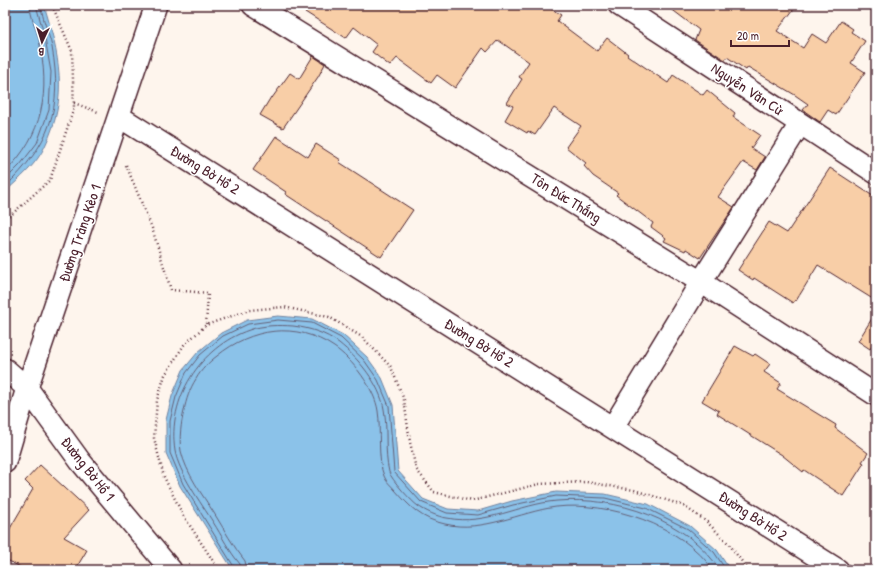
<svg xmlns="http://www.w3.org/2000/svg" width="881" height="575" font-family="'Patrick Hand',sans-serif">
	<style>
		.water { fill: #8bc2e9; stroke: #71819d }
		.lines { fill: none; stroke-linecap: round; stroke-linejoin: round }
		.shore { stroke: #646077; stroke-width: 1 }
		.building { fill: #f8cea7; stroke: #4a1f2b }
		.street-casing { stroke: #4a1f2b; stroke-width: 24 }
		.path { stroke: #4a1f2b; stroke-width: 2.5; stroke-dasharray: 1 3; stroke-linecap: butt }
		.street { stroke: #fff; stroke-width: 21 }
		.labels { text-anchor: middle; stroke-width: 3; stroke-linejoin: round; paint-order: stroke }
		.street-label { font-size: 15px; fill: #4a1f2b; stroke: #fff }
	</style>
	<rect width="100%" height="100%" fill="#fef5ed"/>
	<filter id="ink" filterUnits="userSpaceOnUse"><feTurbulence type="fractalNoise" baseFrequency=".025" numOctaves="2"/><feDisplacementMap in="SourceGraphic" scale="8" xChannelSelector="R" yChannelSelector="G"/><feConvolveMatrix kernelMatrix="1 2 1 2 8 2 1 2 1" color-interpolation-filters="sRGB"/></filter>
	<g filter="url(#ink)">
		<path class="water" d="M5,5H44C59,54 69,97 45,146C37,164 19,179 5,192Z
			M278,316L312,319L343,335L367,357L382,378L393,405L398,471L423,499L448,509L478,511L512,501L556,492L605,494L648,504L690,526L717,550L730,570H233L180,486L166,453V420L172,396L183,370L198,352L221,333L247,320Z"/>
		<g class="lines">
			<path class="shore" d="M5,172C44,134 50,92 39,40C37,29 30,17 30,5
				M5,180L20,165L37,143L49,110L51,72L45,38L36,5
				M5,187C50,144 63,109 52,47C49,33 42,19 41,5
				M236,570L183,484L170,453V421L176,397L186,373L200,355L223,336L248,324L278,320L312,323L341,338L364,360L378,380L389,406L394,472L421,502L447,513L478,515L513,505L556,496L605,498L646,508L688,529L714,552L726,570
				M241,570L240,564C229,551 222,536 213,522C201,503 179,473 175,451C167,399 200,347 249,330C263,325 279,325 293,326C309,328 326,333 339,343C358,358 380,384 384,409C388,430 384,452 389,472C391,479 412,502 418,506C425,511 438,517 447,518C486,526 519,504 557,501C616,496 687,519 720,570
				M247,570L245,561C233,546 224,529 214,513C202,494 186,473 181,451C179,439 181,423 184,411C186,400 190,388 196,379C201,370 209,362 217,356C251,328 296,321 334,347C352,359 375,389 378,411C381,429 377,460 384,476C386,482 392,486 395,490C410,507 421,519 445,524C483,533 519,512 556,507C608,501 683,525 713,570"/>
		</g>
		<path class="building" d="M294,5H545L561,15L557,21L597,51L607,38L628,54L627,55L668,83L673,75L703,95L707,90L735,113L733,117L760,135L751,148L765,157L757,170L743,162L718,197L734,207L700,258L686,249L685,251L664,241L666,238L651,227L653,223L616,195L618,193L593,176L584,166L586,163L566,147L581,126L554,108L535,135L528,131L527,133L505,120L513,106L507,103L522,79L519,77L529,62L498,40L487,52L483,48L455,88L437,75L431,83L397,58L390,66L372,52L377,45L354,27L346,38Z
			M666,5H797L777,31L803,48L812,34L826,43L841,21L853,29L851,32L865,41L851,63L865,72L836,115L828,110L820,122L803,110L808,104L795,95L748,67L746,70L727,57L725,60L695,40L699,30Z
			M313,56L325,64L318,77L283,128L260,115L271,97L272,98L290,73L299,79Z
			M276,136L308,157L316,144L341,160L339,162L413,210L381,257L285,194L286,192L253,170Z
			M830,168L876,198V301L818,265L796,301L795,300L793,303L754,278L753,280L738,270L769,222L787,233Z
			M876,312V340L870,349L858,341Z
			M735,346L753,356L755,354L770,364L764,372L781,383L777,389L836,425L835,428L868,453L862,462L864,463L843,496L804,470L803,472L782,455L717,414L719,411L702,401Z
			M40,465L89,510L64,537L87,550L75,570H26L5,559V537L33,489L25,481Z"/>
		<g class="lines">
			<defs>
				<path id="street" d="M253,5L701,282L876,395
					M619,5L876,173
					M120,117L838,570
					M5,369L27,388L80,461L171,570
					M613,427L701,282L800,124
					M5,462L27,388L156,5"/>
			</defs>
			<use href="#street" class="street-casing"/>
			<path class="path" d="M74,103L98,112
				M126,165L152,228L171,290L208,293L206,325
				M5,217L12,214L50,180L74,108L72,51L52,5
				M219,570L183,515L164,477L154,438L157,400L165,375L184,345L206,325L249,310L284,307L329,317L362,337L391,367L404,400L410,442L416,469L434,492L472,501L539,484L586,482L634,490L682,505L706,521L729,544L748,570"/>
			<use href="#street" class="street"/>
		</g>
	</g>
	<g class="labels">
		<g class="street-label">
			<text transform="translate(747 89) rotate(33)" y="5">Nguyễn Văn Cừ</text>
			<text transform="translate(205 170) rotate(32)" y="5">Đường Bờ Hồ 2</text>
			<text transform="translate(566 198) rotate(32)" y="5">Tôn Đức Thắng</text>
			<text transform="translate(80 233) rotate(-71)" y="5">Đường Trảng Kèo 1</text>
			<text transform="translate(479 343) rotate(32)" y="5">Đường Bờ Hồ 2</text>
			<text transform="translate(88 469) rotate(52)" y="5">Đường Bờ Hồ 1</text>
			<text transform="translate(753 516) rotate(33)" y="5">Đường Bờ Hồ 2</text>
		</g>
	</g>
	<rect width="881" height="575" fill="none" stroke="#fff" stroke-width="20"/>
	<rect x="10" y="10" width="861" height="555" fill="none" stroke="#4a1f2b" stroke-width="1.5" filter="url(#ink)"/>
	<g transform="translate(42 42) rotate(184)" stroke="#ffffff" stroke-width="3" paint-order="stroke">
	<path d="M0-3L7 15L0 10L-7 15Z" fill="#4a1f2b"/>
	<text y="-6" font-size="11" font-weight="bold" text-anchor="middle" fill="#4a1f2b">B</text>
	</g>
	<path d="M731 40v6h58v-6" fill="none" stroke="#4a1f2b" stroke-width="2"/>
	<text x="737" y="40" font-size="12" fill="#4a1f2b" stroke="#ffffff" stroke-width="3" paint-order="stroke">20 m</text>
</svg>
